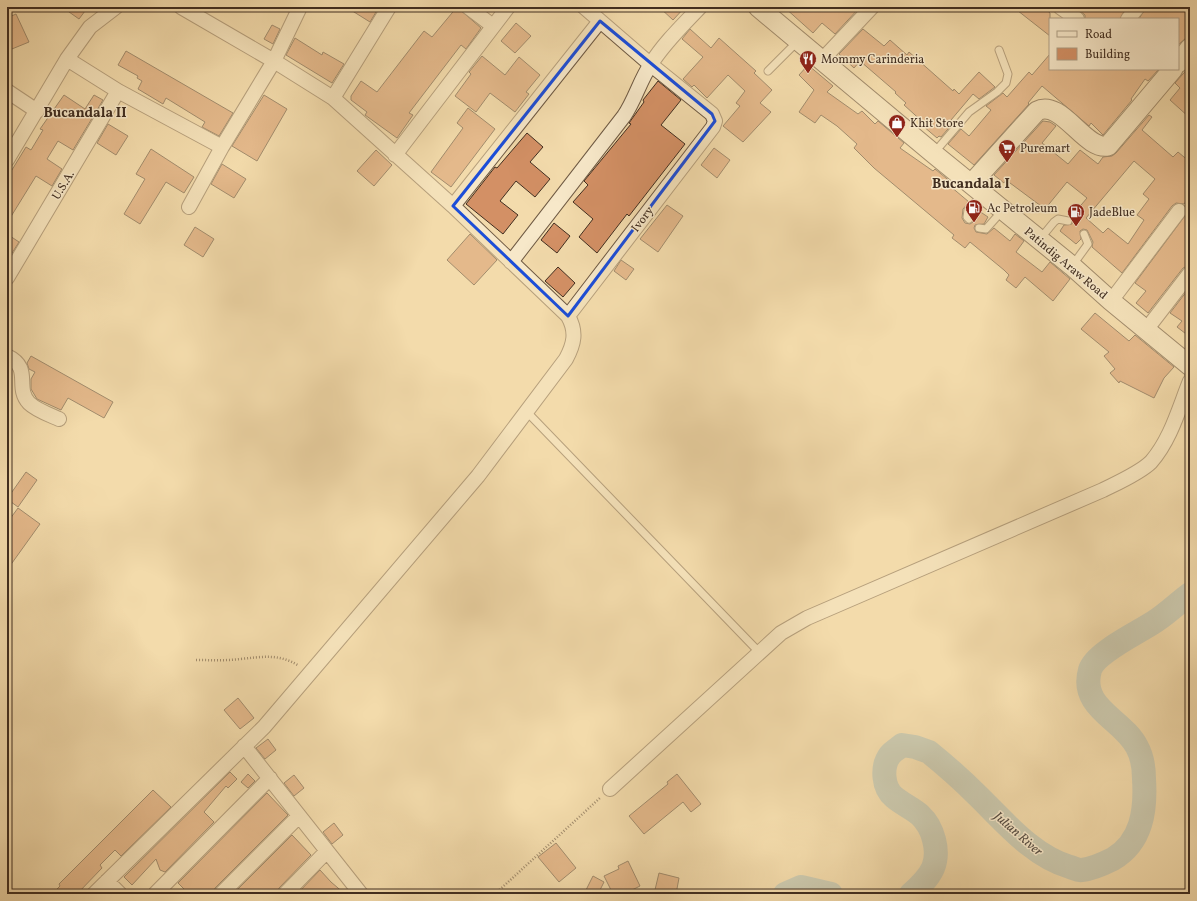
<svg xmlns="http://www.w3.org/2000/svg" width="1197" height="901" font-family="Vollkorn,serif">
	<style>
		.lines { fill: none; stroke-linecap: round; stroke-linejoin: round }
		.river { stroke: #a1b8b6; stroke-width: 24 }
		.building { fill: #d39065; stroke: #412e20; fill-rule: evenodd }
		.lane-casing { stroke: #6e5943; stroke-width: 9 }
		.street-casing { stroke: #6e5943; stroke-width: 16 }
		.secondary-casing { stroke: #412e20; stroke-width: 21 }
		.path { stroke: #412e20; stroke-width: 2.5; stroke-dasharray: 1 2; stroke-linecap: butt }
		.lane { stroke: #f7e8c9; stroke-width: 7 }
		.street { stroke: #f7e8c9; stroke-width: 14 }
		.secondary { stroke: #f7e8c9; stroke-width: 19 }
		.marked { fill: none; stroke: #1d4ed8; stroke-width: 3; stroke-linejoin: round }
		.labels { text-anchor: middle; stroke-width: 3; stroke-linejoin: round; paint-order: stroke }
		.poi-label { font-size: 12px; fill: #412e20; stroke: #f7e8c9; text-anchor: start }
		.street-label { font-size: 12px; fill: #412e20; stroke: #f7e8c9 }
		.water-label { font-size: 13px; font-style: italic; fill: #595046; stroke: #f7e8c9 }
		.quarter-label { font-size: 14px; font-weight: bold; fill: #412e20; stroke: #f7e8c9 }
	</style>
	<rect width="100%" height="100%" fill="#f3dbac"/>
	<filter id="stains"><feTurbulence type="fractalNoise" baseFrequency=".005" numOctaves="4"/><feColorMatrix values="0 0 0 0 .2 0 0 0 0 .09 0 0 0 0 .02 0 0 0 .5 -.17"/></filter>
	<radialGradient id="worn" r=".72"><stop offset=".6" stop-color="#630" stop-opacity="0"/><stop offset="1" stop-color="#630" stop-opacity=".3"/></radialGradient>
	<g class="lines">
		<path class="river" d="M785,894L801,887L831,894
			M911,894C919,887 928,879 933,868C940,851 933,827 920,815C912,808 902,804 894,797C883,788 881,767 890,755C893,751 899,748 902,745L915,747L929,752C945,765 961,779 976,794C1004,821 1032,856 1070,867C1074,868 1078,871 1082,870C1091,869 1105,863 1113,859C1142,842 1146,810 1144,779C1144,769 1142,756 1137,747C1123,719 1079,708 1090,670C1095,652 1142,631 1157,620C1169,612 1179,602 1190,594"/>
	</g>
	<path class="building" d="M62,7H88L79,19Z
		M346,7H379L370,22Z
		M457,7L481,28L466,49L461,45L409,113L413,115L397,138L365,115L367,112L351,100V96L361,81L377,92L424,31L432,37Z
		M659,7H685L673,20Z
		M784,7H860L835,34L822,23L813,33Z
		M1013,7H1043L1050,13V36Z
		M1081,7H1127L1120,19H1085V15L1079,10Z
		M1146,7H1190V37L1186,38L1178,45V19H1139Z
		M16,14L29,42L7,51V18Z
		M516,23L531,36L515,53L501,41Z
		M272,25L280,29L273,44L264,39Z
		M690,29L711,48L719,38L756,71L754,73L772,90L760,103L771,112L743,142L723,126L740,106L736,103L745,91L728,75L707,98L694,85L692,87L683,79L703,57L682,39Z
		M863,29L884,46L890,40L907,55L909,52L953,91L954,89L959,94L979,72L995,87L979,99L973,94L951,120L954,122L941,137L939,136L937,138L923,126L925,124L904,105L906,103L895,93L896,92L860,61L854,68L839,54Z
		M295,38L322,55L323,52L344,64L332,83L286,55Z
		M126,51L233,113L219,136L202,127L205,122L166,98L163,104L138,89L142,81L137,78L138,76L118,65Z
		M1050,54V69H1159L1148,81L1145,79L1131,99L1132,100L1103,135L1091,123L1089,126L1042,86L1028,103L1029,104L974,165L948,144L961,129L969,136L991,110L986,106L1003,93L1007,97L1029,72L1032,75Z
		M482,56L505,75L519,57L540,75L526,92L529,94L515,112L490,93L476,112L455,96L471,74L469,72Z
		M808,65L833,86L827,92L858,114L862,111L875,124L878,121L904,143L900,148L933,171L935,169L952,183L950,186L969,202L963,209L962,218L965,223L970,224L973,222V212L976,209L988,217L984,224L975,225L974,228L976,232L987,234L994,228L1010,241L1015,234L1024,241L1016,252L1042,272L1050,262L1070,279L1053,301L1025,277L1016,288L1006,280L1009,275L1004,270L970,242L965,248L952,238L954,235L874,168L854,148L857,144L837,126L821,115L815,123L799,112L814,90L799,75Z
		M1190,66V118L1170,100L1180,88L1175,83Z
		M658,81L681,100L661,125L685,144L629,216L627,214L597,253L579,237L593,219L573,202L588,185L584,181L631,124L629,123L644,102L643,100Z
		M64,95L85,109L94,95L103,100L73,150L58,141L47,159L62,169L52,186L36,176L7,223V178L26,147L31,150L43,130L40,129Z
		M264,95L287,109L257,161L232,146Z
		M468,108L495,129L451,187L431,172L463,128L457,123Z
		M1149,115L1152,117L1142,130L1173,157L1178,152L1190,162V196L1184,204L1176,203L1172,206L1122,273L1092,247L1093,242L1087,230L1083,229L1080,231L1081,239L1076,244L1060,231L1064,225L1072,224L1071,217L1087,198L1067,182L1045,209L1006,180L1004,183L994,175L1043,121L1050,122L1056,126L1042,143L1068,164L1080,150L1098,164L1103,157L1112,156L1116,153ZM1134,161L1155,179L1143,194L1149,199L1137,215L1144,220L1128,244L1108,228L1103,233L1086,218Z
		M108,124L128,136L116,155L97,143Z
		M527,133L543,147L530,162L550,179L535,197L516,181L500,201L518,215L503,234L466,204L495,167L497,168Z
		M714,148L730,160L717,178L701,165Z
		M151,149L194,177L184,193L166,182L140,224L124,214L145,179L136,174Z
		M376,150L392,165L374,186L357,171Z
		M222,164L246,179L234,198L211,184Z
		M667,205L683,216L658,252L640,239Z
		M1187,213L1190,216V265L1183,268L1148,313L1136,303L1146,291L1135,283Z
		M554,223L570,236L557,253L541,240Z
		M195,227L214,239L203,257L184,245Z
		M7,234L19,242L7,261Z
		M470,234L497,260L474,285L447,260Z
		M621,260L634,269L626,280L614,271Z
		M558,267L575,283L563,297L545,281Z
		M1190,287V337L1177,327L1182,321L1170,313Z
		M1095,313L1129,341L1135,335L1174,367L1164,378L1154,398L1120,381L1119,383L1110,373L1115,369L1104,356L1109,352L1081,329Z
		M31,356L113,402L104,418L68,398L61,410L37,399L31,389V379L35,372L29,369L27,363Z
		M26,472L37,480L18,507L7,499Z
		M18,508L40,524L7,570V523Z
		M238,698L254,718L240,729L224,710Z
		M268,739L276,750L265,759L256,748Z
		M230,772L237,779L228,788L226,786L204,812L214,822L165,872L160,870L156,859L132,885L124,877Z
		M248,774L255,781L248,788L241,782Z
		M677,774L701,804L691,812L683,802L644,834L629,816L668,784L667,782Z
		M294,775L304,788L294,796L284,783Z
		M153,790L171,807L121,856L115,850L100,865L102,868L77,894H52L60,886L59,884Z
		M267,793L288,815L215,888L213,894H189L178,883Z
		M334,823L343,835L332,844L323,832Z
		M292,835L311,855L279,888L277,894H233Z
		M556,843L576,868L559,882L538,857Z
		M628,861L640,886L624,894H613L604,876L619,869L618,866Z
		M320,870L331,882L345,894H297Z
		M659,873L679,878L676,894H654Z
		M593,876L604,882L598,894L586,890Z"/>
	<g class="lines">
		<defs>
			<path id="lane" d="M768,71L798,41
				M934,153L969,112L997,92L1006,83L1008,74L999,50
				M969,219L967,217L968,210L983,194
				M979,228L986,229L1002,211
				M1040,239L1054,222L1058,219L1068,221
				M1072,266L1088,244L1084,234
				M527,412L759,652"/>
			<path id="street" d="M468,7L493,26
				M1060,7L1077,19
				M1128,19L1138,7
				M67,59L118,91L222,147
				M821,61L872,7
				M7,91L37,111
				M333,98L389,7
				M395,155L508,7
				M7,160L67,59L90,27L116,7
				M453,206L600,21
				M189,207L222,147L274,61L300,7
				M511,262L624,116C635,100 640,80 651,64C664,43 683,25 700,7
				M7,278L118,91
				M1111,301L1179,211
				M568,316L713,127L715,121L712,114L650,64L584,7
				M1146,330L1190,273
				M7,356C33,368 14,387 29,403C36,410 50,415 59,419
				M244,746L361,894
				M610,789L781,633L807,618L1103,490C1117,483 1140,473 1151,462C1171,439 1179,408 1190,381
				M107,881L120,894
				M94,894L264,727L478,476L566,359C574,344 577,332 568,316L453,206L333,98L274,61L181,7
				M155,894L270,778
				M221,894L299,816
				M285,894L327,851"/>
			<path id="secondary" d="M758,7L934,154L1072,266L1111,301L1190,366
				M1178,63L1190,48
				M971,184L1037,111C1061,98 1085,151 1108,146L1173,69"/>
		</defs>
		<use href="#lane" class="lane-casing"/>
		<use href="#street" class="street-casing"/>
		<use href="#secondary" class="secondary-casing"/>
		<path class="path" d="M196,660C211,660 225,661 240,659C262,657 279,653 299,666
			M495,894L601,797"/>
		<use href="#lane" class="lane"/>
		<use href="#street" class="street"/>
		<use href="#secondary" class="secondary"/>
	</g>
	<path d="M0 0H1197V901H0ZM600,21L712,114L715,121L568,316L453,206Z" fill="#f3dbac" fill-opacity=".55" fill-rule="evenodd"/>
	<path class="marked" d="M600,21L712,114L715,121L568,316L453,206Z"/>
	<defs>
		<symbol id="restaurant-pin" viewBox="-11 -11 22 30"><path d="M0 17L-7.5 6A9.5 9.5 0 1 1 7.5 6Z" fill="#8f2418" stroke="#f7e8c9"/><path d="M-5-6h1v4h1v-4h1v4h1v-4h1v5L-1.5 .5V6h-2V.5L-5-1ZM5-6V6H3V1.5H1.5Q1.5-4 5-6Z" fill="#fff"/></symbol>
		<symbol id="shop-pin" viewBox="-11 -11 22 30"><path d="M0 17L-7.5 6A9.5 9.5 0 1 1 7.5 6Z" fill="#8f2418" stroke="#f7e8c9"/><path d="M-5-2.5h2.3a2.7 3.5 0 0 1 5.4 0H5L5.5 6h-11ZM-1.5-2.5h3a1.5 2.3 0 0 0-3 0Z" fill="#fff"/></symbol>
		<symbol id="supermarket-pin" viewBox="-11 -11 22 30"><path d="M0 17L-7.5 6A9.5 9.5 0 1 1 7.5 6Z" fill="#8f2418" stroke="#f7e8c9"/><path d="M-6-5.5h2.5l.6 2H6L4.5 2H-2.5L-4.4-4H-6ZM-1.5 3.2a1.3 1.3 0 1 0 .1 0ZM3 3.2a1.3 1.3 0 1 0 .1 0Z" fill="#fff"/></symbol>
		<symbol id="fuel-pin" viewBox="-11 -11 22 30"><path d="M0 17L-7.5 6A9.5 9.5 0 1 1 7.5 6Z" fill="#8f2418" stroke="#f7e8c9"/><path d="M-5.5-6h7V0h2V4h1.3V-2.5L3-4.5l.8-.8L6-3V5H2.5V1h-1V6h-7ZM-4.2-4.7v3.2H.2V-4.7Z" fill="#fff"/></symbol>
	</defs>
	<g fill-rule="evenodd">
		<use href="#restaurant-pin" x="798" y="49" width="20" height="27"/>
		<use href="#shop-pin" x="887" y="113" width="20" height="27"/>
		<use href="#supermarket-pin" x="997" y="138" width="20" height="27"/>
		<use href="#fuel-pin" x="964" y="198" width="20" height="27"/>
		<use href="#fuel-pin" x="1066" y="202" width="20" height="27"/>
	</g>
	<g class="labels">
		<g class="poi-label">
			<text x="821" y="63">Mommy Carinderia</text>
			<text x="910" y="127">Khit Store</text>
			<text x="1020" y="152">Puremart</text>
			<text x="987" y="212">Ac Petroleum</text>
			<text x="1089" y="216">JadeBlue</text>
		</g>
		<g class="street-label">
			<text transform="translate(63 185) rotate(-59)" y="4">U.S.A.</text>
			<text transform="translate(642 219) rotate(-53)" y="4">Ivory</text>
			<text transform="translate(1066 263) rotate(40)" y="4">Patindig Araw Road</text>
		</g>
		<g class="water-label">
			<text transform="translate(1019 833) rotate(41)" y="5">Julian River</text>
		</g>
		<g class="quarter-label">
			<text x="85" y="117">Bucandala II</text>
			<text x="971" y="188">Bucandala I</text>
		</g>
	</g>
	<rect width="1197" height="901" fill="none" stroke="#f3dbac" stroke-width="24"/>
	<rect x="8" y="8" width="1181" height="885" fill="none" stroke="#412e20" stroke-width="2"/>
	<rect x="12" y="12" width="1173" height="877" fill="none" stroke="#412e20"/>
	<rect x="1049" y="18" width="130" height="52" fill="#f7e8c9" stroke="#ae9e85"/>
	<rect x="1057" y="31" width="20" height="6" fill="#f7e8c9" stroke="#ae9e85"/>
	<text x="1085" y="38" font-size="12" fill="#412e20">Road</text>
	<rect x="1057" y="48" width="20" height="12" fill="#d39065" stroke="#ae9e85"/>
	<text x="1085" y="58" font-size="12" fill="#412e20">Building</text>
	<rect width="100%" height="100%" filter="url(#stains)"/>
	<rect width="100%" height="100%" fill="url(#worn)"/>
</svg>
